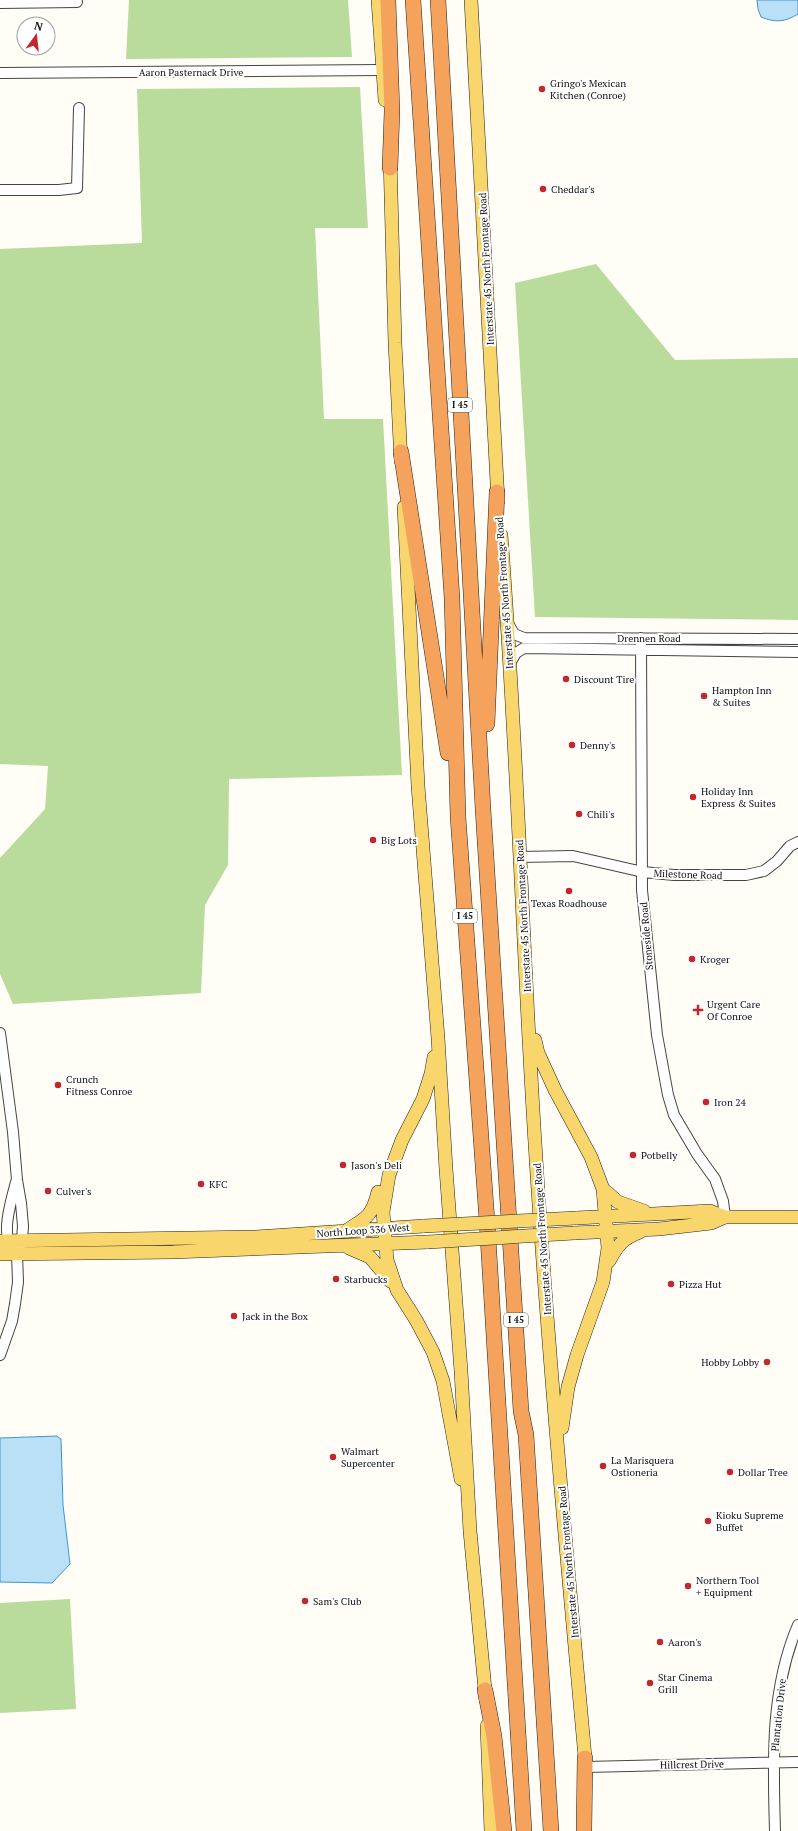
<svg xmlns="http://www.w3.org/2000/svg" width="798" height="1831" font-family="'PT Serif',serif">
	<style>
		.forest { fill: #b9dc9c }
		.water { fill: #b9e0f7; stroke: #3f96cf }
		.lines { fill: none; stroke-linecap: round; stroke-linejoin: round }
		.minor-casing { stroke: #444; stroke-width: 12 }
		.major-casing { stroke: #222; stroke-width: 14 }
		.highway-casing { stroke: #222; stroke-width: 16 }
		.minor { stroke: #fff; stroke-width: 10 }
		.major { stroke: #f9d66b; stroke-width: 13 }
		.highway { stroke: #f5a25d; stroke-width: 15 }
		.major-bridge-casing { stroke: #222; stroke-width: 14; stroke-linecap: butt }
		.major-bridge { stroke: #f9d66b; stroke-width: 13 }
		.poi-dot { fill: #c4262e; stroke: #fff; stroke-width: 1.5 }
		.labels { text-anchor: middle; stroke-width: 4; stroke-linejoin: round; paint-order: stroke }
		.shield { fill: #fff; stroke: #585858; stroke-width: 1 }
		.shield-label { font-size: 9px; font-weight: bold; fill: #111 }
		.street-label { font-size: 10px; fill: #111; stroke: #fff }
		.poi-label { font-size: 10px; fill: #111; stroke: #fff; text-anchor: start }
	</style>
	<rect width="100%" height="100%" fill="#fffdf5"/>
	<path class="forest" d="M129,0H348L352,57L126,59Z
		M360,87L368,228H315L324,419H383L402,775L229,779L228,865L205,905L201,993L13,1004L0,974V858L45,809L48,766L0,764V249L142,243L137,89Z
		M596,264L675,360L798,358V620L535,617L515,283Z
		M70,1599L76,1709L0,1713V1603Z"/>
	<path class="water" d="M757,0H798V14C785,22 776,23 761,17L758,9Z
		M57,1436L61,1439L63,1505L70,1564L52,1583L0,1582V1438Z"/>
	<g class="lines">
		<defs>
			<path id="minor" d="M0,3L77,2
				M0,73L382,70
				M0,190H59L77,188L79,108
				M508,623L514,634L524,638L798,639
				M641,638L642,890L657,1035L668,1095L674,1115L697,1154L715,1179L723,1201L725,1217
				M509,665L516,653L524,648L798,652
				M520,857L573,856L643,872L674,875H746L764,871L777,861L790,846L798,842
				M0,1033L13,1132L17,1180L21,1203L23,1226L22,1240L17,1254L18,1282L15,1304L12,1321L0,1355
				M11,1246C1,1232 12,1198 16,1182
				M586,1767L798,1762
				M775,1831C773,1762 770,1690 798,1625"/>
			<path id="major" d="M378,0L385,100
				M471,0L498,501
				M390,157L395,343L401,461
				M404,507L418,786L438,1038L446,1169L461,1371L470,1531L486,1700
				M501,535C517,737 522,940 535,1143C548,1352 567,1560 586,1768
				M535,1040L538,1053L555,1090L591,1157L603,1189L608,1248L603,1282L577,1355L568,1387L562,1428
				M434,1057L431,1074L423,1099L402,1140L389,1175L383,1212L387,1260L397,1290L416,1320L433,1352L443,1381L461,1479
				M603,1189L618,1202L644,1211
				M576,1218L710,1211L725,1217
				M347,1230C367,1218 372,1216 378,1192
				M574,1233L659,1229L711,1223L725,1217H798
				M0,1241L256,1237L424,1226
				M349,1248L370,1257L390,1281
				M0,1254L173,1252L428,1242
				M609,1261C618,1245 622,1239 640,1232
				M487,1726L491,1831"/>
			<path id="highway" d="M388,0L392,111L390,168
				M413,0L452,598L458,817L487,1221L524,1831
				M438,0L483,809L521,1411L526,1435L551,1831
				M401,452L448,753
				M487,724L497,492
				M485,1690L494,1736L504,1831
				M584,1831L585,1758"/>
		</defs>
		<use href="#minor" class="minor-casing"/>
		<use href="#major" class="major-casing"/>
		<use href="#highway" class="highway-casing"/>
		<use href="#minor" class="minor"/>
		<use href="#major" class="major"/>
		<use href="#highway" class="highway"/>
		<defs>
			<path id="major-bridge" d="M424,1226L576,1218
				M428,1242L574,1233"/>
		</defs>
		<use href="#major-bridge" class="major-bridge-casing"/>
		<use href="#major-bridge" class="major-bridge"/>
	</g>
	<g class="poi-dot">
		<circle cx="542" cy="89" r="4"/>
		<circle cx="543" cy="189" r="4"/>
		<circle cx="566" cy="679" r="4"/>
		<circle cx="704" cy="696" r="4"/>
		<circle cx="572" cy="745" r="4"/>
		<circle cx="693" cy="797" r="4"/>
		<circle cx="579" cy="814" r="4"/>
		<circle cx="373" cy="840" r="4"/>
		<circle cx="569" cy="891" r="4"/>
		<circle cx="692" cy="959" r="4"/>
		<path d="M696 1004h4v4h4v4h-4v4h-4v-4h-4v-4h4z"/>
		<circle cx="58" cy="1085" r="4"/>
		<circle cx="706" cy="1102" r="4"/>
		<circle cx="633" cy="1155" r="4"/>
		<circle cx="343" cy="1165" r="4"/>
		<circle cx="201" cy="1184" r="4"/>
		<circle cx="48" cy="1191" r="4"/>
		<circle cx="336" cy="1279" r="4"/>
		<circle cx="671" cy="1284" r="4"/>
		<circle cx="234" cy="1316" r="4"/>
		<circle cx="767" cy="1362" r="4"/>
		<circle cx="333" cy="1457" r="4"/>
		<circle cx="603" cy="1466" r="4"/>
		<circle cx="730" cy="1472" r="4"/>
		<circle cx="708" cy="1521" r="4"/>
		<circle cx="688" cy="1586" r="4"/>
		<circle cx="305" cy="1601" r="4"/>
		<circle cx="660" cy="1642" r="4"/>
		<circle cx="650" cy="1683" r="4"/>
	</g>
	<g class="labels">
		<g class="shield">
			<rect x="448" y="398" width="24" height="14" rx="3"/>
			<rect x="453" y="909" width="24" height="14" rx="3"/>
			<rect x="504" y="1313" width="24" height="14" rx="3"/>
		</g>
		<g class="shield-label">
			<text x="460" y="408">I 45</text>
			<text x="465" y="919">I 45</text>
			<text x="516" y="1323">I 45</text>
		</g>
		<g class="street-label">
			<text x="191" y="76">Aaron Pasternack Drive</text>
			<text transform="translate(486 269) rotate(-93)" y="4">Interstate 45 North Frontage Road</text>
			<text transform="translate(504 593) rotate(-94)" y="4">Interstate 45 North Frontage Road</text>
			<text x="649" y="642">Drennen Road</text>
			<text transform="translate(688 874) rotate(2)" y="4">Milestone Road</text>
			<text transform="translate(523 916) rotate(-93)" y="4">Interstate 45 North Frontage Road</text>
			<text transform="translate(646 936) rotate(-95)" y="4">Stoneside Road</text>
			<text transform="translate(363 1230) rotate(-4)" y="4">North Loop 336 West</text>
			<text transform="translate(542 1239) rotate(-94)" y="4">Interstate 45 North Frontage Road</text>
			<text transform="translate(568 1562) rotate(-95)" y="4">Interstate 45 North Frontage Road</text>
			<text transform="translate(778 1715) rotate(-84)" y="4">Plantation Drive</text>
			<text transform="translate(692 1764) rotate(-1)" y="4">Hillcrest Drive</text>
		</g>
		<g class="poi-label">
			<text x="550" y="87">Gringo's Mexican<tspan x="550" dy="12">Kitchen (Conroe)</tspan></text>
			<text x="551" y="193">Cheddar's</text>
			<text x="574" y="683">Discount Tire</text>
			<text x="712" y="694">Hampton Inn<tspan x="712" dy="12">&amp; Suites</tspan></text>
			<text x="580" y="749">Denny's</text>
			<text x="701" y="795">Holiday Inn<tspan x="701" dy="12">Express &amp; Suites</tspan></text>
			<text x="587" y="818">Chili's</text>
			<text x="381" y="844">Big Lots</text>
			<text x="569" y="907" text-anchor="middle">Texas Roadhouse</text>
			<text x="700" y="963">Kroger</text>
			<text x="707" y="1008">Urgent Care<tspan x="707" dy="12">Of Conroe</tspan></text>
			<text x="66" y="1083">Crunch<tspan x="66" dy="12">Fitness Conroe</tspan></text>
			<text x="714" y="1106">Iron 24</text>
			<text x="641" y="1159">Potbelly</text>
			<text x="351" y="1169">Jason's Deli</text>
			<text x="209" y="1188">KFC</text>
			<text x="56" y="1195">Culver's</text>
			<text x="344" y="1283">Starbucks</text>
			<text x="679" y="1288">Pizza Hut</text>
			<text x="242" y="1320">Jack in the Box</text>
			<text x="759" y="1366" text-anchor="end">Hobby Lobby</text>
			<text x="341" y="1455">Walmart<tspan x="341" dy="12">Supercenter</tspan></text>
			<text x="611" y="1464">La Marisquera<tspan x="611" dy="12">Ostioneria</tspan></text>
			<text x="738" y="1476">Dollar Tree</text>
			<text x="716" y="1519">Kioku Supreme<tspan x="716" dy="12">Buffet</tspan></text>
			<text x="696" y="1584">Northern Tool<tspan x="696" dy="12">+ Equipment</tspan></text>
			<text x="313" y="1605">Sam's Club</text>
			<text x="668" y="1646">Aaron's</text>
			<text x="658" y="1681">Star Cinema<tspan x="658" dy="12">Grill</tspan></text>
		</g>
	</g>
	<g transform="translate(36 36) rotate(15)"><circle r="19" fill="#ffffff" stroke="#a0a0a0"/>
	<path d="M0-3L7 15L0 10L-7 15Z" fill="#c4262e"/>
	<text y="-6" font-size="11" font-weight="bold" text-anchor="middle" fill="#111111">N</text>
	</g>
</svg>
